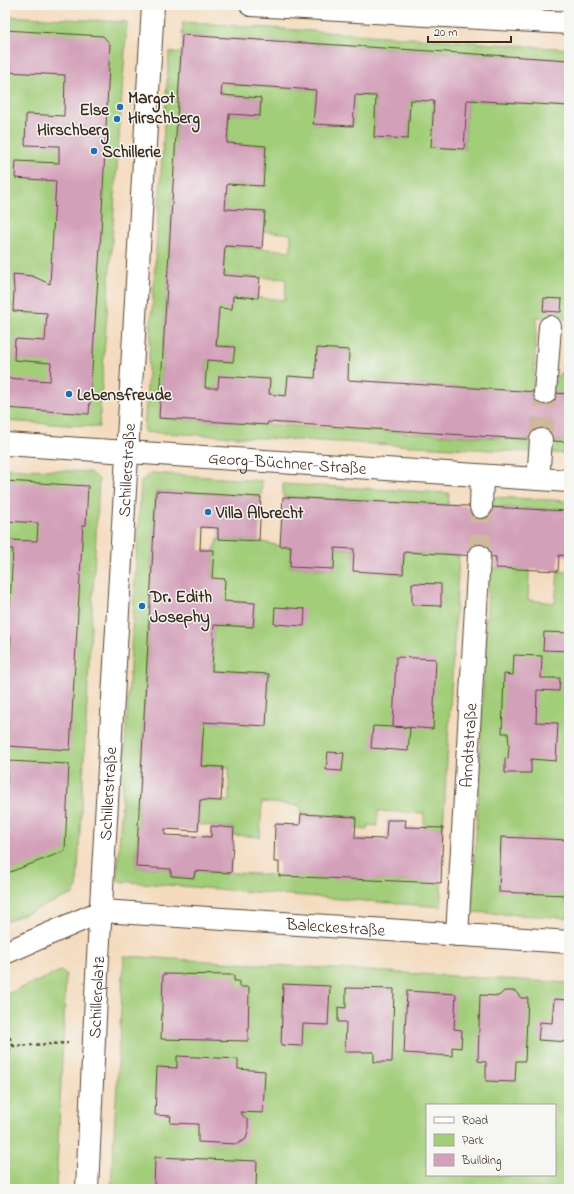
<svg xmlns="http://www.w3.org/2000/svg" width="574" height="1194" font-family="'Indie Flower',sans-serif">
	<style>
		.green { fill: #a2cd79; stroke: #6e7c4c; fill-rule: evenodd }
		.building { fill: #d3a0b9 }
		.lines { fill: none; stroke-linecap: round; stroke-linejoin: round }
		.minor-tunnel { stroke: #cfb89e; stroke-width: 22; stroke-dasharray: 22 11; stroke-linecap: butt }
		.minor-casing { stroke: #574536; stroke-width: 24 }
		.path { stroke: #574536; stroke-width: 2.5; stroke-dasharray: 3 3; stroke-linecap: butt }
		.minor { stroke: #fff; stroke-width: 22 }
		.poi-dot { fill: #1f6fb2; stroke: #f6f6f2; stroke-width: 1.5 }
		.labels { text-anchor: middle; stroke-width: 3; stroke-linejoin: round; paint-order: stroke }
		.poi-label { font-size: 17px; font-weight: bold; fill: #3b2a1e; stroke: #f6f6f2; text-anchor: start }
		.street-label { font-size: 17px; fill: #3b2a1e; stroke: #f6f6f2 }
	</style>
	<rect width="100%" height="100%" fill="#f6f6f2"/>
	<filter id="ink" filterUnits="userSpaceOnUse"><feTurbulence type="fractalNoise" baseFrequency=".025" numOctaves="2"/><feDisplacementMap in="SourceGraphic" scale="8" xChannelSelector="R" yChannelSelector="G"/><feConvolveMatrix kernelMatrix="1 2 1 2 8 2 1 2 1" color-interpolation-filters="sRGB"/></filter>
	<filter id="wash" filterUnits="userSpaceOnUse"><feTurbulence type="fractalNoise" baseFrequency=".012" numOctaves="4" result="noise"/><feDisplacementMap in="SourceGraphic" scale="16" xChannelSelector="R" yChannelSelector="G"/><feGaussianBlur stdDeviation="0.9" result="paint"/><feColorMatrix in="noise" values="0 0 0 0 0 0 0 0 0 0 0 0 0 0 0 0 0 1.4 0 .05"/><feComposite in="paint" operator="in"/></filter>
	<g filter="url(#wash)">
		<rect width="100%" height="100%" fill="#f4dbbe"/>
		<path class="green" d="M5,16L127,22L99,427L5,421Z
			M183,22L569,49V60L182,35Z
			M169,52L181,53L159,418L569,442V454L144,432Z
			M222,84L316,90L314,124L353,126L355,95L376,96L374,137L408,139L410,100L434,101L432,147L464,149L467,100L569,106V319L537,317L533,392L348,380L349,350L317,348L315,378L288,376L286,396L269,394L270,379L218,388H205L207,360L233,362L234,347L216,346L219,308L232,309L233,296L285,300L286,279L223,275L225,246L291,251V234L263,231L225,209L227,184L263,186L266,146L227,143L229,114L260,116L261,98L221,95Z
			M569,366V394L551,393C554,379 558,374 569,366Z
			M5,468L89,472L99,479L77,887L73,894L5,922Z
			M151,473L262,481L261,497L156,491L136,867L171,869V876L194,878L195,871L441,883V907L117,881L141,482Z
			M283,484L449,493L448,505L283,497Z
			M494,497L569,501V511L493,507Z
			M218,539L259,541L280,546H291L290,567L334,569L335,548L354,549L353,571L403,574L404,552L459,555L443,828H424V813L378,811L377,826L368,825L367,830L355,829L356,817L301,814V806L262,802L260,837L233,835L234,828L211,826L198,824L200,800L229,801V767L201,766L204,722L266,725L269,674L212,671L214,625L253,627L255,603L224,601L212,578L214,550Z
			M489,568L529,569L528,600L555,603L558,571L569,572V840L501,837L499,891L565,895V901H569V918L472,912Z
			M124,956L569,983V1189H111ZM427,1105H555V1175H427Z
			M61,971L64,972L66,974L56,1189H5V995Z"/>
		<g id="blocks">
			<path class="building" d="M5,30L103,36L110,44L101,232L89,414L5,408V378L50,381L51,363L14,360L15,339L45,341L47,313L13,311L14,291L13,274L32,276L50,284L56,181L15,178L16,161L59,163V146L25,145L26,114L64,116L65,75L5,72Z
				M182,35L569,60V106L467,100L464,149L431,147L434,101L410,100L408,139L374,137L376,96L355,95L353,126L313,124L316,90L222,84L221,95L261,98L260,116L229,114L227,143L266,146L263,186L227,184L225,209L265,211L262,248L225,246L223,275L260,278L258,298L233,296L232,309L219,308L216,346L235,347L233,362L207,360L205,388H218L219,376L270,379L269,394L286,396L288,376L315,378L317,348L349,350L348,380L569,394V442L268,422L267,425L159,418Z
				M544,298L562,299L561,312L543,311Z
				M5,481L88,486L86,525H83L70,750L7,746L8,719H5V685H8L11,637H5V605L10,606L13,549H7V540L37,541L38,523L5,521Z
				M156,491L261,497L259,541L218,539V528L201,527L200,550H214L212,578L225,579L224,601L255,603L253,627L214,625L212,671L269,674L266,726L204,722L201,766L223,767L221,801L200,800L198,831L165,829V835L211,837V826L234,828L231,873L195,871L194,878L171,876V869L136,867Z
				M283,497L569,511V556L559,555L558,571L496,568V557L404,552L403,574L353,571L354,549L335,548L334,569L290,567L291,546H280Z
				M412,583L441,584V606L412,605Z
				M275,607L305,609L304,626L274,624Z
				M544,632L569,633V651L543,650Z
				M514,655L542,656L541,678H560L559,691L537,690L536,722L558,723L556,761L531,759V773H505V758L508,759L509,745L508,733H502L504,674L513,675Z
				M396,657L436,659L433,729L393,726Z
				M373,726L410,728L408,751L371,748Z
				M328,752L344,753L342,771L326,770Z
				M8,761L69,764L65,851L5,874V800L6,799Z
				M301,814L356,817L355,838L386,839L387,820H406L405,827L443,828L441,883L279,876V862H274L275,824L300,825Z
				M501,837L569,840V901H565V895L499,892Z
				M163,974L234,975V981H239V987H249L248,1041L161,1039Z
				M283,984L330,986L328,1025L303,1024L302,1046L281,1045Z
				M346,988L394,989L392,1062H374V1052H345L346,1022H338V1007L346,1008Z
				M407,991L456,994L454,1029L462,1030L461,1048L452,1047V1056L404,1053Z
				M504,991H515L521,998H528L525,1061H516L515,1082L486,1081V1062L478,1061L480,995L499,996Z
				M554,999L569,1000V1042L538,1040L540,1022L552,1023Z
				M177,1056L238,1059V1069L265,1071L263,1113L240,1112L248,1121V1131L246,1139L237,1144L198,1142V1124L170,1123L171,1116L155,1115L157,1067L177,1068Z
				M155,1157L257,1161L256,1187H242V1189H154Z"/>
		</g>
	</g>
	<g filter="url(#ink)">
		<use href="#blocks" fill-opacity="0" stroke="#574536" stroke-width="1"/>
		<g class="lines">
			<path class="minor-tunnel" d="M541,440L545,393
				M479,556L481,507"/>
			<defs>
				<g id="minor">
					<path d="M251,5L569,23"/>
					<path d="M545,393L550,327"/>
					<path id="s1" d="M5,444C193,455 381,470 569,481"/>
					<path d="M538,479L541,440"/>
					<path d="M481,507L482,476"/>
					<path id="s2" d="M457,935L479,556"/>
					<path id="s3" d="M5,953L102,911L569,942"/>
					<path id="s4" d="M87,1189L97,975L153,5"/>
				</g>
			</defs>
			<use href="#minor" class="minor-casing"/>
			<path class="path" d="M5,1026L13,1046
				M5,1056L13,1046L68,1043"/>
			<use href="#minor" class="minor"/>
		</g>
	</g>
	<g class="poi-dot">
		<circle cx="120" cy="107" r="4"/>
		<circle cx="117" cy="119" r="4"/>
		<circle cx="94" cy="151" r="4"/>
		<circle cx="69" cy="394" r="4"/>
		<circle cx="208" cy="512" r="4"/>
		<circle cx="142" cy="606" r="4"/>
	</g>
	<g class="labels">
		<g class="poi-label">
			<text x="128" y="103">Margot<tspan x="128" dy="20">Hirschberg</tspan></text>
			<text x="109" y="115" text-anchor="end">Else<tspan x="109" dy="20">Hirschberg</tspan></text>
			<text x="102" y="157">Schillerie</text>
			<text x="77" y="400">Lebensfreude</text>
			<text x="216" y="518">Villa Albrecht</text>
			<text x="150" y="602">Dr. Edith<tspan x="150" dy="20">Josephy</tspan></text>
		</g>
		<g class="street-label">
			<text dy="6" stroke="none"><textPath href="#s1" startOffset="283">Georg-Büchner-Straße</textPath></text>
			<text dy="6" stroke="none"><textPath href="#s4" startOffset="720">Schillerstraße</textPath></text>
			<text dy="6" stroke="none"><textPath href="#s2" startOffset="190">Arndtstraße</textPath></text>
			<text dy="6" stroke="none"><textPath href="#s4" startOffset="396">Schillerstraße</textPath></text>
			<text dy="6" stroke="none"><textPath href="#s3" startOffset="340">Baleckestraße</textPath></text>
			<text dy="6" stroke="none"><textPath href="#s4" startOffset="192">Schillerplatz</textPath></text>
		</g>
	</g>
	<rect width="574" height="1194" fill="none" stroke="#f6f6f2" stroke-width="20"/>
	<rect x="426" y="1104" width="130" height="72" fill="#f6f6f2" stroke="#aba49d"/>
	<rect x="434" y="1117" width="20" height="6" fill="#ffffff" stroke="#aba49d"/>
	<text x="462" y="1124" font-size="12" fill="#3b2a1e">Road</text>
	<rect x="434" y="1134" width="20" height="12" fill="#a2cd79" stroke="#aba49d"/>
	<text x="462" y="1144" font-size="12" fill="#3b2a1e">Park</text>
	<rect x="434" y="1154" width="20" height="12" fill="#d3a0b9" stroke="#aba49d"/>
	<text x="462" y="1164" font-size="12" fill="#3b2a1e">Building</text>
	<path d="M428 36v6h83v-6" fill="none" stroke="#3b2a1e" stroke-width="2"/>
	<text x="434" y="36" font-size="12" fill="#3b2a1e" stroke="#f6f6f2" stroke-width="3" paint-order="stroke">20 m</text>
</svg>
